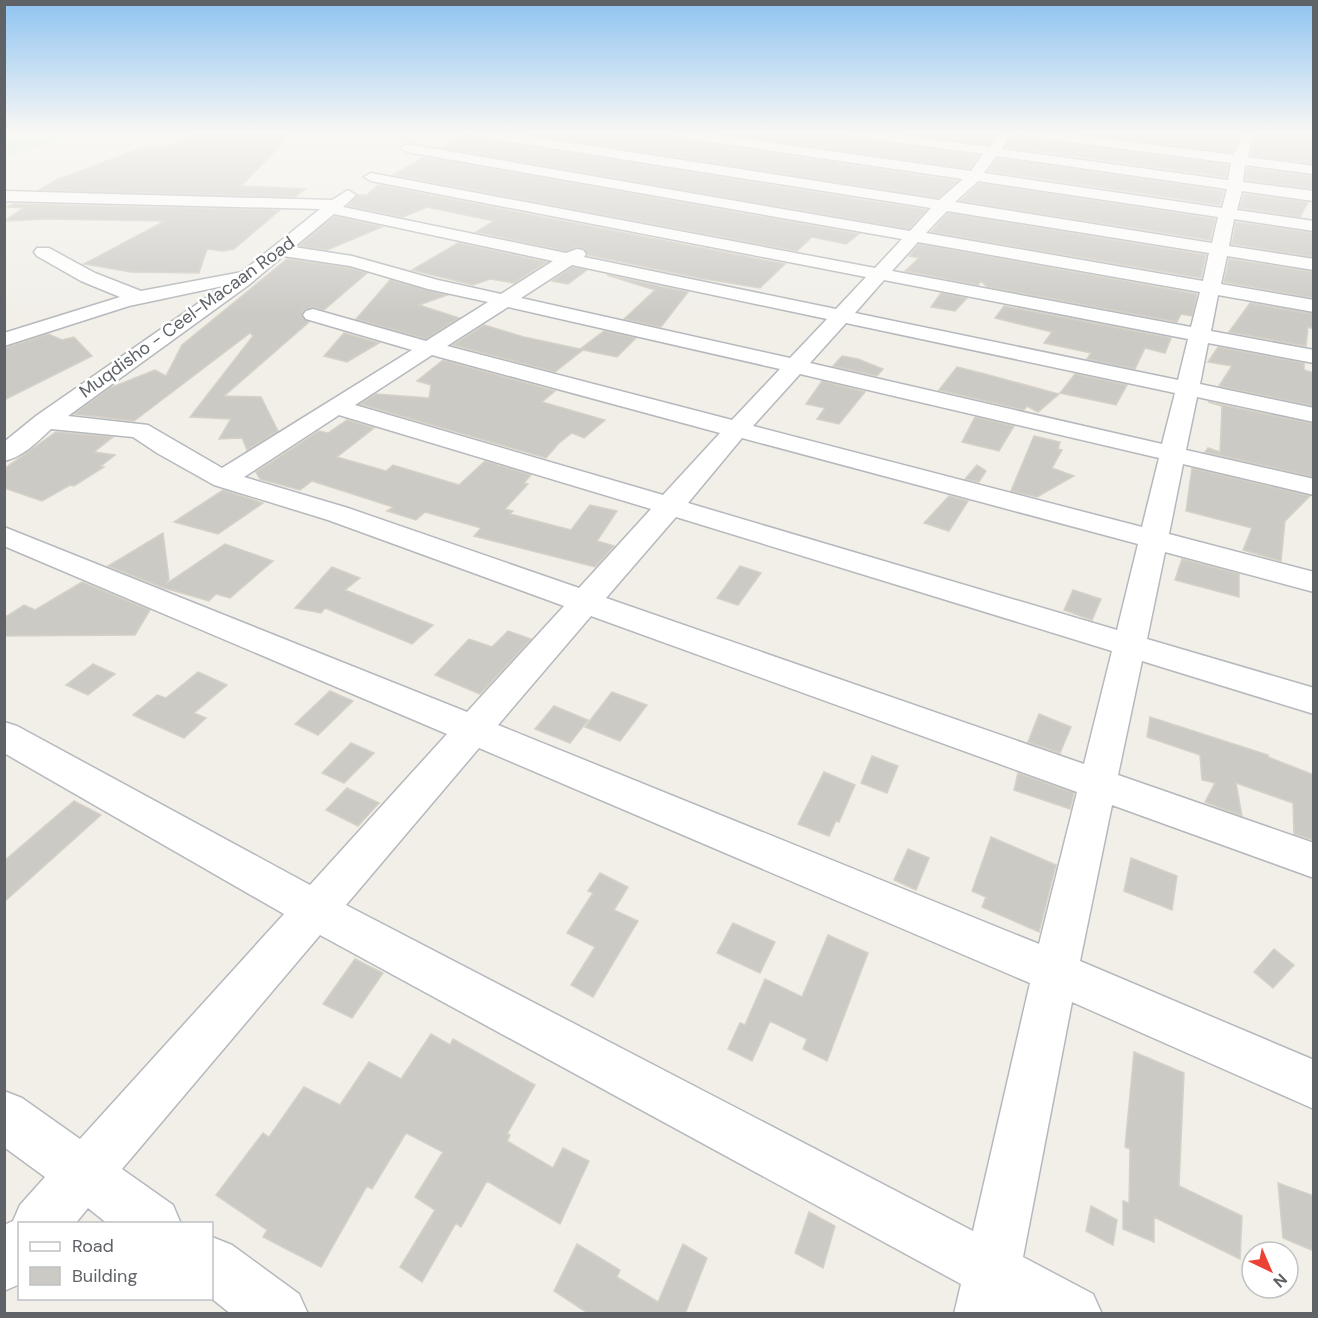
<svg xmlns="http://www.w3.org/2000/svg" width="1318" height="1318" font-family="'DM Sans',sans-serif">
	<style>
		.green { fill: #c5e8c5 }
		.building { fill: #cccac5; stroke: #d6d1c6; stroke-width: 1.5 }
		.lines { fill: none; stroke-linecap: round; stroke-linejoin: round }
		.minor-casing { stroke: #b5b8bc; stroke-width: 3 }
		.path { stroke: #9cc7a9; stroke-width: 1.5; stroke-dasharray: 3 1.5; stroke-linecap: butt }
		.minor { fill: #fff; fill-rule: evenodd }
		.labels { text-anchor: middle; stroke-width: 5; stroke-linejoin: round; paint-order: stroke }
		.far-street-label { font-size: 18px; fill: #5f6368; stroke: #fff }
	</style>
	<rect width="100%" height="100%" fill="#f1efe8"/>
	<path class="green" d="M4,132H79L5,158Z"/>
	<path class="building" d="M196,132H294L241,186L305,189L295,197L39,190L56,180L147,146L165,148L179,143Z
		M514,132H662L671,138L958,181L938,198Z
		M712,132H842L851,138L979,156L970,169Z
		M894,132L946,133L997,132L988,145Z
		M1069,132L1134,134V132H1240L1232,153Z
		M1256,132L1314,136V164L1251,155Z
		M466,133L475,138L927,210L909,229L441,148Z
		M1015,133L1024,138L1228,165L1226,177L1006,147Z
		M424,157L859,234L846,244L812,237L797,251L393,175Z
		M997,158L1224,191L1220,205L988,171Z
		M1247,168L1314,176V189L1245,180Z
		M979,183L1215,219L1210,240L960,201Z
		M378,185L785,264L760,288L699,278L588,255L583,248L576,247L566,251L476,232L494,221L427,207L403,217L348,206L358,195H367Z
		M1244,194L1308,202L1300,217L1240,208Z
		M14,204L280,210L234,249L223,251L207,249L199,273L131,272L84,264L165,221L47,219L4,221L24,208L7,207Z
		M948,213L1206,255L1201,278L931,232Z
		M335,216L382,227L327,250L299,246Z
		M1236,222L1314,233V257L1232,244Z
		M458,243L547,262L514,283L490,279L473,285L412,270Z
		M919,244L1197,294L1192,316L1181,314L1177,322L987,287L981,281L978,285L905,271L919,258L909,256Z
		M287,259L350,268L367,273L324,310L314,307L304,310L301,316L309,322L224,396L261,397L278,431L247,450L242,438L219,439L231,419L190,417L253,336L250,333L134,421L74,414L110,388L155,370L166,376L182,345Z
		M1229,259L1314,272V298L1224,282Z
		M572,267L587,270L568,284L552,281Z
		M607,275L688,292L661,327L624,319L655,290Z
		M390,280L447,295L419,305L459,318L426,339L356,319Z
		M941,293L967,298L955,311L931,307Z
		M1250,303L1314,314V329L1308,327L1306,346L1229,332Z
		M1004,306L1171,338L1165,353L1145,348L1135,369L1087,359L1091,353L1044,343L1052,332L995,318Z
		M484,325L524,337L580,349L604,331L636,338L617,357L583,350L555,372L453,345Z
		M344,333L379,343L347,362L324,356Z
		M48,334L62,340L74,337L92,356L4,400V348Z
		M1218,347L1304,363V370L1314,373V406L1219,386L1232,366L1208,362Z
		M842,356L858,359L883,369L877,376L833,366Z
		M443,360L555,391L542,402L605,420L584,438L572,433L559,443L546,458L360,404L376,394L429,398L431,385L417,381Z
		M957,367L985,374L1059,394L1038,412L1027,406L1024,410L939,390Z
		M1075,374L1127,385L1116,405L1060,393Z
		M822,381L865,392L839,424L817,419L825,408L806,404Z
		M1208,402L1314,424V477L1205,452L1208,448L1220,452L1222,406Z
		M975,417L1014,426L999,451L962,442Z
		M347,420L374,428L337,457L386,471L393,465L459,485L485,461L531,475L524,483L528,484L505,509L513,511L510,514L571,530L590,505L617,511L597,541L614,546L595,567L474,536L481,528L425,512L416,520L387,511L393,507L312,481L300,490L260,479L256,472L319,431L328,433Z
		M56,432L113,437L94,452L115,455L101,466L104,467L74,486L70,485L42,501L4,488V469Z
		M1034,436L1060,442L1058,449L1062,450L1052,468L1074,476L1037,497L1011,491Z
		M977,465L986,471L979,482L965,479Z
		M1192,468L1310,496L1285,521L1281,561L1243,550L1252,528L1186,511Z
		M223,490L263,503L218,534L174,522Z
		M949,496L968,501L949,531L924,523Z
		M163,533L169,579L166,584L225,544L273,561L230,598L216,594L209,601L164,588L108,566Z
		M1182,559L1239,574V597L1175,580Z
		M740,566L761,573L738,605L717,598Z
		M332,567L360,578L345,590L433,625L412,644L325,608L321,613L295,608Z
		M82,582L150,610L135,635L4,636V618L24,605L35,610Z
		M1073,590L1101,599L1092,620L1064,610Z
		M508,631L531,639L480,694L435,675L469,639L492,647Z
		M93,664L115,674L88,695L66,685Z
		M198,672L227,685L194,713L206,718L184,738L133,715L157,695L166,698Z
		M330,691L353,701L318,735L295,724Z
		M612,692L647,705L620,741L585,727Z
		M554,706L588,720L570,743L535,729Z
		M1039,714L1071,727L1060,753L1028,742Z
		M1150,717L1268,755V757L1314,775V840L1294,834L1293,803L1236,783L1242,816L1205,802L1215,783L1202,780L1200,755L1147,737Z
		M351,743L374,753L344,783L322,773Z
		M872,756L898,766L887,793L861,783Z
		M824,772L855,785L839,822L836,821L829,836L798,824Z
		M1018,773L1074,793L1070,809L1014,790Z
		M347,788L379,803L358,826L326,810Z
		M74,801L101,815L4,902V861Z
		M991,837L1056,865L1039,932L982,907L986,897L972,891Z
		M908,849L929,858L916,890L894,880Z
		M1131,858L1177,876L1172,910L1124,891Z
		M600,873L628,887L614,910L638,921L593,997L571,985L595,947L567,933L593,893L588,891Z
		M733,923L775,942L760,973L717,953Z
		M828,935L868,953L827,1061L803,1049L807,1039L770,1021L752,1061L728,1049L740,1023L745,1025L765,979L802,997Z
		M1274,949L1294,965L1273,988L1254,972Z
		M355,959L383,973L352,1018L323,1004Z
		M431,1034L450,1045L453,1039L535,1085L507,1134L510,1135L507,1141L553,1168L563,1148L589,1161L560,1224L487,1181L461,1227L456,1223L422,1282L400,1267L435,1210L415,1197L443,1152L406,1133L372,1189L367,1186L321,1267L263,1237L267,1230L216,1195L263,1133L269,1137L304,1087L340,1105L369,1062L401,1079Z
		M1134,1052L1184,1073L1179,1186L1242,1216L1240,1259L1154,1217V1242L1123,1229V1201L1129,1203L1130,1149L1125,1147Z
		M1278,1183L1314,1196V1251L1283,1238Z
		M1091,1206L1117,1220L1113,1245L1086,1231Z
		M809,1212L835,1226L823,1268L795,1253Z
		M577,1244L620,1270L617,1277L658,1302L683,1244L707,1258L685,1314H589L554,1291Z"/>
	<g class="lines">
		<defs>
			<path id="minor" d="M468,132H501L939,200L963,179L671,136L664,132H697L971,171L983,154L851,136L844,132H879L989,147L1000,132H1013L1002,149L1228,180L1231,163L1024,136L1017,132H1053L1234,155L1242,132H1254L1248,157L1314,166V174L1245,165L1243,182L1314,191V201L1242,191L1237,210L1314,221V231L1234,219L1229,246L1314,259V270L1227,256L1221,284L1314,300V312L1218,295L1211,331L1314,350V363L1208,343L1200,384L1314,408V422L1197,397L1186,450L1314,479V495L1183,464L1169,534L1314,572V592L1165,552L1147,639L1314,688V714L1142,661L1118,775L1314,843V878L1112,805L1080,961L1314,1060V1109L1072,1002L1023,1257L1093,1294L1102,1314H954L961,1284L320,935L122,1169L173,1205L181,1224H108L88,1208L75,1224H20V1284L4,1291V1225L13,1221L20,1205L45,1177L4,1147V1091L22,1098L80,1139L284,914L4,753V722L17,726L310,885L447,734L4,546V527L467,712L564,606L328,520L214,485L157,453L133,437L51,429C37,442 23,457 4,461V442L36,416L223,286L129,306L4,346V333L120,297L81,281L37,256L34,252L37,248H49L95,273L141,291L242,272L320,209L4,201V191L332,200L348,190L356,195L343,207L566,253L577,249L583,250L586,254L584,257L836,309L866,277L371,181L364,177L371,173L875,268L902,239L407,152L400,148L407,144L910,231L931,208L475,136ZM996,156L1227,189L1222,208L984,173ZM978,181L1218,217L1212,243L955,202ZM947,211L1209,253L1203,281L926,233ZM334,214L553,261L501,294L438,280L352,256L294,247ZM918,242L1200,292L1191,327L892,271ZM283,256L350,266L428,289L488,302L426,341L313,309L306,311L303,315L306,319L412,350L222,468L148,425L68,416L250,284ZM572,265L827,319L790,358L521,298ZM884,280L1188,339L1178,380L855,313ZM508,307L780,369L732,420L447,346ZM846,323L1175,393L1162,444L810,363ZM432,355L720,433L663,495L355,405ZM800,374L1159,458L1142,527L753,426ZM339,415L651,509L579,588L348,508L244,477ZM742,438L1138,544L1117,630L688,503ZM676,517L1112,651L1084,764L606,598ZM591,616L1077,792L1039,944L498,725ZM479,748L1030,983L973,1231L346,905Z
				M212,1237L232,1245L299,1294L308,1314H231L211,1298Z"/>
		</defs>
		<use href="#minor" class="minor-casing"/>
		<path class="path" d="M80,132L94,135"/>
		<use href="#minor" class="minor"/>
	</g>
	<linearGradient id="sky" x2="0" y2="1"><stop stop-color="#8fc3f1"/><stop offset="0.42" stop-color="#f9f8f5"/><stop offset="1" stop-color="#f9f8f5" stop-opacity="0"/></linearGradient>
	<rect width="1318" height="316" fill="url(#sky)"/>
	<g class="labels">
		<g class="far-street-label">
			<text transform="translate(187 317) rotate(-36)" y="6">Muqdisho - Ceel-Macaan Road</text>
		</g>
	</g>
	<rect width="1318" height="1318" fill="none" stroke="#5f6368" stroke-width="12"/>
	<rect x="18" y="1222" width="195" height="78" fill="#ffffff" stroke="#bfc1c3" stroke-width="1.5"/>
	<rect x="30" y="1242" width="30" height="9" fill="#ffffff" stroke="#bfc1c3" stroke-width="1.5"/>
	<text x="72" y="1252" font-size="18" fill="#5f6368">Road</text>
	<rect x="30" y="1267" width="30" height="18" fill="#cccac5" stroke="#bfc1c3" stroke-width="1.5"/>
	<text x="72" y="1282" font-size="18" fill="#5f6368">Building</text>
	<g transform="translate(1270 1270) rotate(136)"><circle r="28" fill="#ffffff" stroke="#bfc1c3" stroke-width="1.5"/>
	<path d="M0-4.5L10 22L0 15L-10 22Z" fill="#ea4335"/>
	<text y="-9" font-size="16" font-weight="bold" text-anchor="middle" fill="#5f6368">N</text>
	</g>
</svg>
